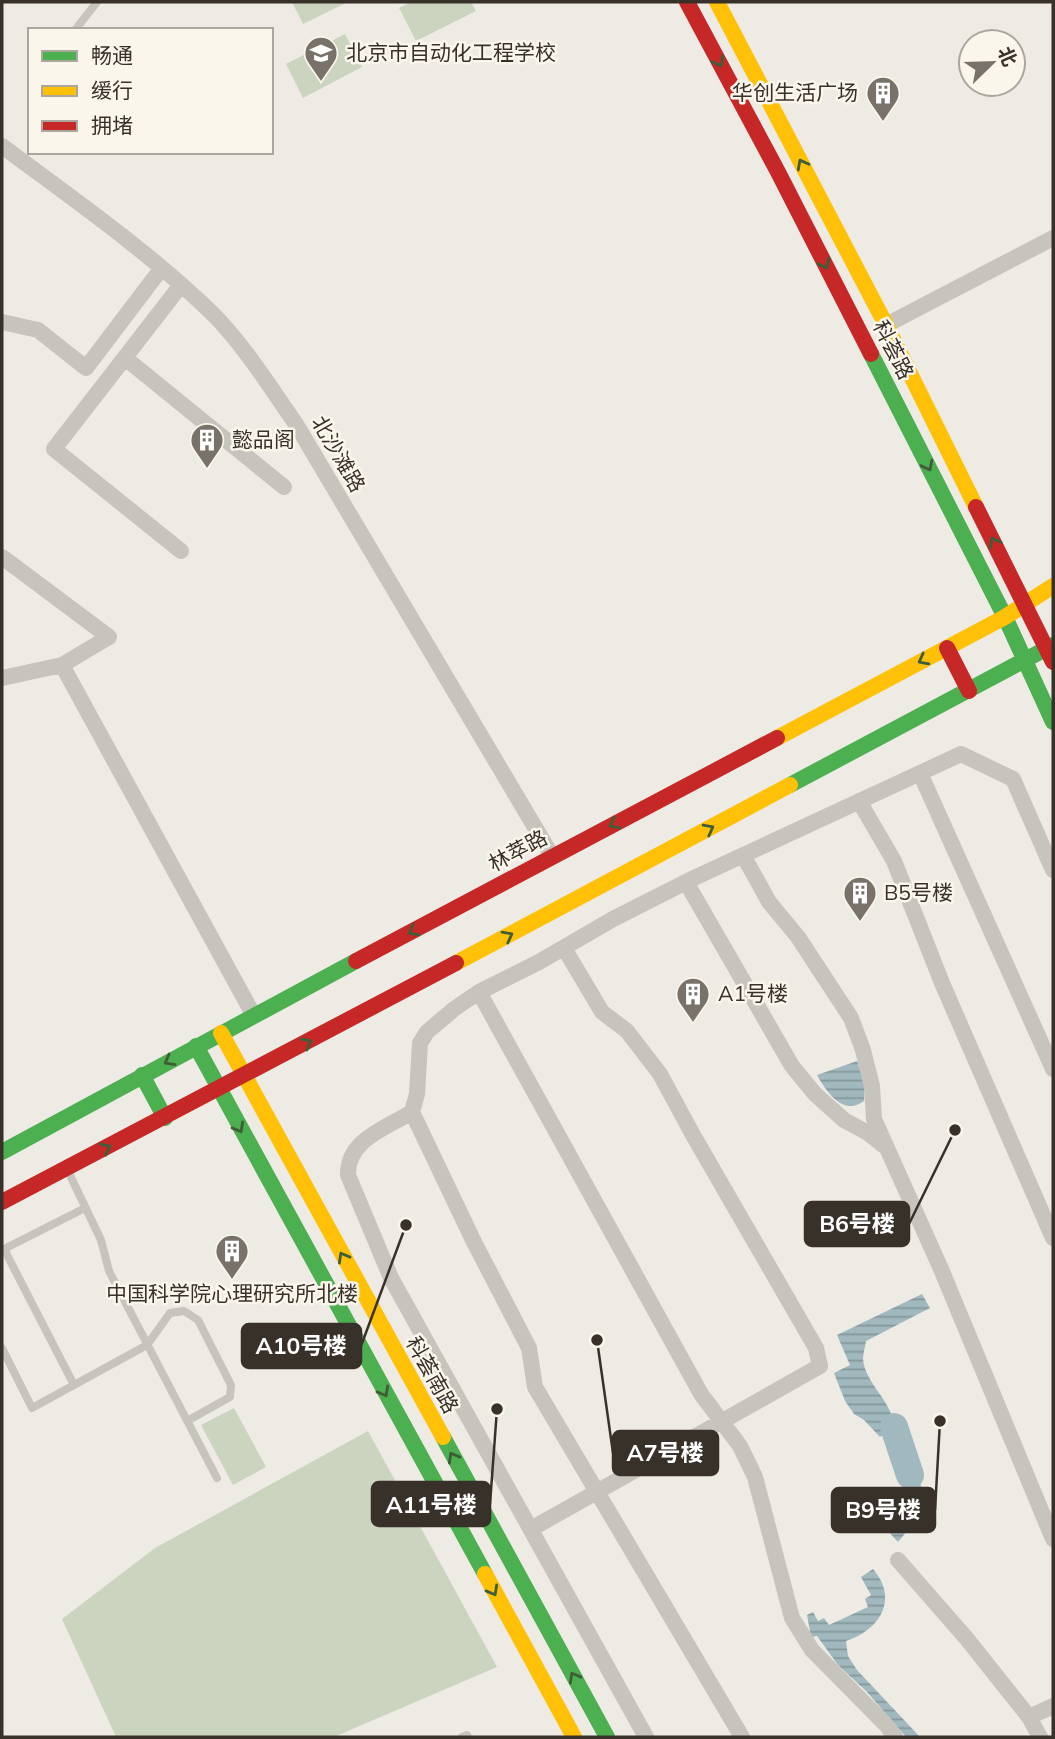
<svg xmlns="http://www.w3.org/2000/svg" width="1055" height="1739" font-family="Mulish,'Noto Sans SC',sans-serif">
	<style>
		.green { fill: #cbd4bf }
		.water { fill: url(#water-rules) }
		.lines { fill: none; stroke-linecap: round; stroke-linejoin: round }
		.river { stroke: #a1b9be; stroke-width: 28 }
		.lane { stroke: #c7c3bd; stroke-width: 8 }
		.street { stroke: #c7c3bd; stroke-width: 16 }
		.fast { stroke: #4caf50; stroke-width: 16 }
		.slow { stroke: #ffc107; stroke-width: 16 }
		.jam { stroke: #c62828; stroke-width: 16 }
		.oneway { stroke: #3f5d37 }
		.labels { text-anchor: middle; stroke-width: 5; stroke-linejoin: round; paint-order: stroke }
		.poi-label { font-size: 21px; fill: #38312a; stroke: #faf6ec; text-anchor: start }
		.street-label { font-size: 21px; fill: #38312a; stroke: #faf6ec }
		.leader { fill: none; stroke: #38312a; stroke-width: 2.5 }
		.callout-dot { fill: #38312a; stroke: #faf6ec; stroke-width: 2.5 }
		.callout { fill: #38312a; stroke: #38312a; stroke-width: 2.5 }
		.callout-label { font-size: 23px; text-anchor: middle; font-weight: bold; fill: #fff }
	</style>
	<defs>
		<pattern id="water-rules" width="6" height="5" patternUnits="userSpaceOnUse" patternTransform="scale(1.75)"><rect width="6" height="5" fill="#a1b9be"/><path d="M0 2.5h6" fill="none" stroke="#84979b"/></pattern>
	</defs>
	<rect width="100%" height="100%" fill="#eeebe4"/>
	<path class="green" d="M292,2H348L303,24Z
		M411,2H471L476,11L416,41L399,8Z
		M345,34L362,67L303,98L286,64Z
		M234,1408L266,1467L233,1485L201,1425Z
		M368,1431L497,1667L334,1737H116L62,1619L155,1548Z"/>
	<path class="water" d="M857,1061L865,1084L864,1101C843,1117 826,1091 817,1075Z
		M922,1294L930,1308L866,1341C865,1347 863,1354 863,1359C865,1384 893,1401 894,1427L880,1437L864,1420L854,1414L845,1401L834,1373L850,1365L837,1335Z
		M910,1475L917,1477C933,1507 916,1519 898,1542L887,1530L908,1496L904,1478Z
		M873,1569C899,1599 880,1630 846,1641L848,1656L857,1670L920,1737H906L867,1692L838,1665L817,1636L811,1637L807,1615L813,1612L818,1621L824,1618L829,1625L868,1607L865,1599L871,1595L861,1577Z"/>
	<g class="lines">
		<path class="river" d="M894,1427L910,1475"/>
		<path class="lane" d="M75,30L97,2
			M68,1171L101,1240L109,1271L217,1478
			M4,1249L74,1385
			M2,1250L85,1208
			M2,1348L32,1408L147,1345L170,1313L184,1311L198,1320L231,1385L230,1397L187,1421
			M462,1737L467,1735L468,1737"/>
		<path class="street" d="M2,146C73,199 148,251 212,313C244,345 270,387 296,424L552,856
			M181,285L54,449L181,551
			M2,322L38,330L86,368L161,269
			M886,325L1053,238
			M125,358L284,487
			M2,557L109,637L62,665L2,678
			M62,665L254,1016
			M920,773L1053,1069
			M859,801L894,861L942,983L1053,1238
			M743,855L769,902L798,937L851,1018L863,1050L872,1086L874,1119L941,1269L1053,1539
			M686,882L792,1066L815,1094L844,1120L868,1133L883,1145
			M479,992L701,1394L740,1446L755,1477L792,1618L812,1650L887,1726L895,1737
			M412,1112L473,1240L529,1348L535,1387L742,1737
			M531,1529L820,1366L816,1348L693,1135L660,1074L627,1031L602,1012L564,948
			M898,1560L967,1639L1029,1717L1040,1737
			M1029,1717L1053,1706
			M646,1737L391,1278L348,1175C347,1140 386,1128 412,1112L417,1094L420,1043L427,1032L454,1009L479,992L539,962L613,919L694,878L961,754L1013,779L1053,870"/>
		<path class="fast" d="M871,354L1005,617L1053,722
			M790,785L1053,645
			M196,1046L485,1574
			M142,1075L165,1118
			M2,1152L356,961
			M443,1437L607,1737"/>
		<path class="slow" d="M717,2L886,325L976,507
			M777,738L1005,617L1053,586
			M456,963L790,785
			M221,1033L443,1437
			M485,1574L574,1737"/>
		<path class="jam" d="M687,2L778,172L871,354
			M976,507L1053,662
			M947,648L969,691
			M356,961L777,738
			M2,1202L456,963"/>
	</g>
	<defs><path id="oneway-chevron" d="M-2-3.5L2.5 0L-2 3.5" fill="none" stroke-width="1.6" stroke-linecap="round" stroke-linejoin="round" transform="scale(1.75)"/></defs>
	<g class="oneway">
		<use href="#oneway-chevron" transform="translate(719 62) rotate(62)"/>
		<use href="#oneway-chevron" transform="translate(802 164) rotate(-118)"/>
		<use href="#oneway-chevron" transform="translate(825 264) rotate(63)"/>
		<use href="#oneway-chevron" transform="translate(928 466) rotate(63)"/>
		<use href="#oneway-chevron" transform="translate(994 542) rotate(-117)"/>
		<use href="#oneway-chevron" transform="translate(923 660) rotate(152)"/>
		<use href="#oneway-chevron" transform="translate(614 824) rotate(152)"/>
		<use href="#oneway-chevron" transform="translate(709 829) rotate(-28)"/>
		<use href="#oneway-chevron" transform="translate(413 931) rotate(152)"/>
		<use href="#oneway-chevron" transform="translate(508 936) rotate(-28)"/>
		<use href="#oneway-chevron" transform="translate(307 1043) rotate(-28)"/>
		<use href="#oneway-chevron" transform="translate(169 1061) rotate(151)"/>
		<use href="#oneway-chevron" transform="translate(239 1128) rotate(61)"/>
		<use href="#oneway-chevron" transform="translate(106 1148) rotate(-27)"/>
		<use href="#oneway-chevron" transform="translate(343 1257) rotate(-119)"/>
		<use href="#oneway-chevron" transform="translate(384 1392) rotate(61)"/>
		<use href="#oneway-chevron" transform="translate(453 1457) rotate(-119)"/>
		<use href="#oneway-chevron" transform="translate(493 1591) rotate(61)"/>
		<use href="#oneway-chevron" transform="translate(574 1677) rotate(-119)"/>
	</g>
	<defs>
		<symbol id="school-pin" viewBox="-11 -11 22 30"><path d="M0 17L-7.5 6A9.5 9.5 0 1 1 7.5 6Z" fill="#78726b" stroke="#faf6ec"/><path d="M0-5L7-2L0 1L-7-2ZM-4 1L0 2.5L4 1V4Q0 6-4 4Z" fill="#fff"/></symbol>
		<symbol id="building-pin" viewBox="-11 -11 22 30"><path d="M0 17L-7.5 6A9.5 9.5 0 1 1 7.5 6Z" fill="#78726b" stroke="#faf6ec"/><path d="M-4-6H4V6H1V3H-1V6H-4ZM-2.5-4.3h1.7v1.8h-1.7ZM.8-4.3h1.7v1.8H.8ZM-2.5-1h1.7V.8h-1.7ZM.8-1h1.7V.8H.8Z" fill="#fff"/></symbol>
	</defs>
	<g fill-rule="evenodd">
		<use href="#school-pin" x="302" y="34" width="38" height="52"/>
		<use href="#building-pin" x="864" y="74" width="38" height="52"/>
		<use href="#building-pin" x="188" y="421" width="38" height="52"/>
		<use href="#building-pin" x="841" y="874" width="38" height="52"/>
		<use href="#building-pin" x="674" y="975" width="38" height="52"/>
		<use href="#building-pin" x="213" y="1232" width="38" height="52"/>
	</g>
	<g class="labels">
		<g class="poi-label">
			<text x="346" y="60">北京市自动化工程学校</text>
			<text x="858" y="100" text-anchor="end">华创生活广场</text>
			<text x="232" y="447">懿品阁</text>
			<text x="884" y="900">B5号楼</text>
			<text x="718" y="1001">A1号楼</text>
			<text x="232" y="1301" text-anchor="middle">中国科学院心理研究所北楼</text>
		</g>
		<g class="street-label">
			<text transform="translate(893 350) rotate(63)" y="7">科荟路</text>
			<text transform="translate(338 454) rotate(60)" y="7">北沙滩路</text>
			<text transform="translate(518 851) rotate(-28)" y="7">林萃路</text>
			<text transform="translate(432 1375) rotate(61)" y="7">科荟南路</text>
		</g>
	</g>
	<path class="leader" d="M955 1130L909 1224M406 1225L361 1346M597 1340L613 1453M497 1409L490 1504M940 1421L935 1510"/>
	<g class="callout-dot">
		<circle cx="955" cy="1130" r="7"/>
		<circle cx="406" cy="1225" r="7"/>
		<circle cx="597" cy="1340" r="7"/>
		<circle cx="497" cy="1409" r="7"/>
		<circle cx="940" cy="1421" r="7"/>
	</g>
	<g class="callout">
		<rect x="805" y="1202" width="104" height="44" rx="7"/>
		<rect x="242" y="1324" width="119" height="44" rx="7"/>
		<rect x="613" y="1431" width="105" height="44" rx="7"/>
		<rect x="372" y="1482" width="118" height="44" rx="7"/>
		<rect x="832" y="1488" width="103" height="44" rx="7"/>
	</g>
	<g class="callout-label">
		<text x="857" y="1232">B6号楼</text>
		<text x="301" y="1354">A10号楼</text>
		<text x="665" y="1461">A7号楼</text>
		<text x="431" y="1513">A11号楼</text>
		<text x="883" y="1518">B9号楼</text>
	</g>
	<rect width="1055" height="1739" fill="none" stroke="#38312a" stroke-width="7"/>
	<rect x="28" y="28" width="245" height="126" fill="#faf6ec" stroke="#aca79e" stroke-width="2"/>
	<rect x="42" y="51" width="35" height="10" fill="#4caf50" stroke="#aca79e" stroke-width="2"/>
	<text x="91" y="63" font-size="21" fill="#38312a">畅通</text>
	<rect x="42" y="86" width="35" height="10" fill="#ffc107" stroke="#aca79e" stroke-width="2"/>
	<text x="91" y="98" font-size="21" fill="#38312a">缓行</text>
	<rect x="42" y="121" width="35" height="10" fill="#c62828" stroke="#aca79e" stroke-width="2"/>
	<text x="91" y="133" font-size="21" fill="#38312a">拥堵</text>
	<g transform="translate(992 63) rotate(67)"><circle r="33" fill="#faf6ec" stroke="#aca79e" stroke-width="2"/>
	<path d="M0-5L12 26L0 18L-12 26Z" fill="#78726b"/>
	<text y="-10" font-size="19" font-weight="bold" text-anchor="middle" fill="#38312a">北</text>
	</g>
</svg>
